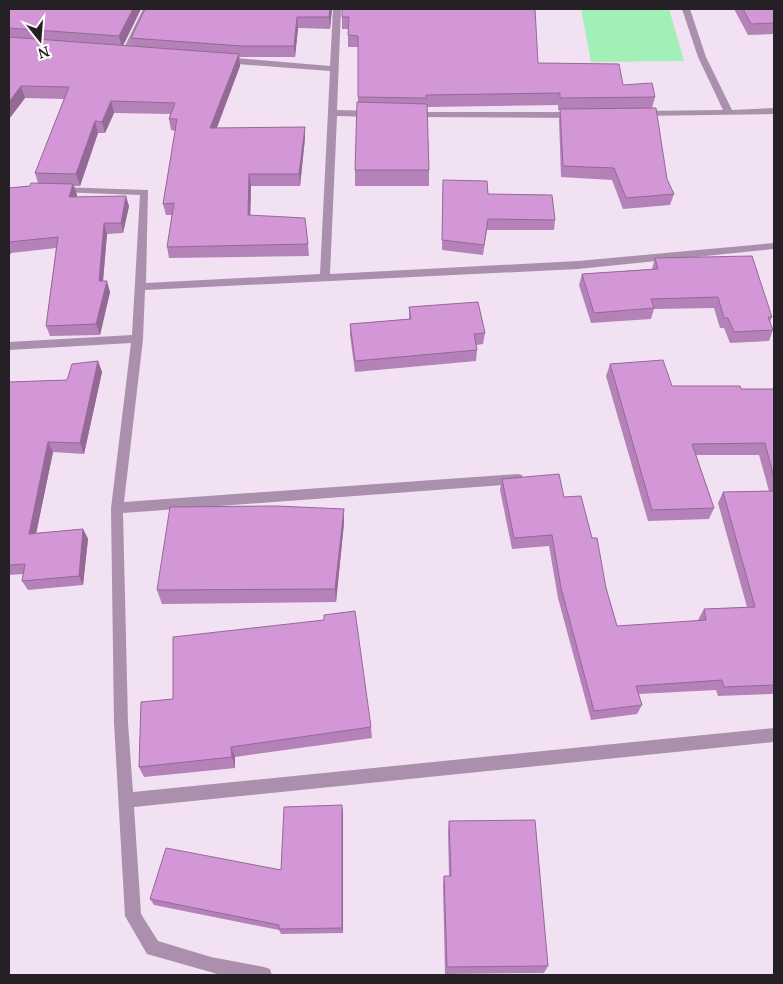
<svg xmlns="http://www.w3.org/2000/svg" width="783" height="984" font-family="'Noto Serif',serif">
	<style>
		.green { fill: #a3efb8 }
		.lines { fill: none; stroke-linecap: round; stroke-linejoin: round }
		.street { fill: #aa90ac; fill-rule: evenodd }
		.wall { fill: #b581b9 }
		.shaded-wall { fill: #946996 }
		.building { fill: #d396d7; stroke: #946996 }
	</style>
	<rect width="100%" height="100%" fill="#f1e1f2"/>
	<path class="green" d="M581,9H669L684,61L591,62Z"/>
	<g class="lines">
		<path class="street" d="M143,9H151L130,52L123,54L122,52Z
			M333,9H341L337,110L372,111L377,114L372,117L337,116L330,274L578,261L774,243V249L578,269L145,290L143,339L124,502L518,474L522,475L524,479L522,483L518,484L123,513L128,723L133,792L774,728V742L134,807L141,914L158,941L211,957L264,967L270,969L272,975H221L147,954L125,916L114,723L111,508L131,343L9,350V342L132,335L140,195L57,192L55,190L60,187L148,190L146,283L320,274L330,71L224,63L220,60L224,57L330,66Z
			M682,9H690L706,57L732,110L774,108V114L637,116V112L640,111L723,110L698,57Z
			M412,112H575L580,115L575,118L409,117V113Z"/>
	</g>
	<path class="wall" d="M9,9H141L123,45L133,46L131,38L332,9L330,29L298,28L295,57H239L240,66L217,128L305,138L300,186H251L250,215L308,244L309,256L169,258L167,247L172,215H166L163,204L175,131L171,130L169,119L170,114L114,113L105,133H98L80,186H74L77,195L76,197L129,206L123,233L107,234L103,281L110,292L100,335L50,336L46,326L56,248L11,253L9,256V188L30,186L38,183L35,173L64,99L25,98L9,119Z
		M342,9L538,63L623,85L655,97L652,108L667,179L674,194L670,205L623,209L612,180L561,177L559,120L560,110H558V105L427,107L429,170V186H355V170L358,102V47H348V29H342Z
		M734,9H774V34L748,35Z
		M443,190L488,194L555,220L554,230H487L483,255L442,250Z
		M655,258L772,317L770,322L773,330L769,341L730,343L724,328H720L714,308L654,309L651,319L591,323L579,285L582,274L652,269Z
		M409,307L485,333L483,344L476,345L477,350L476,361L355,372L350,335V324L409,319Z
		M98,361L102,372L84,454L53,452L36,533L83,529L88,539L83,585L28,590L22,581L23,574L9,575V382L67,380Z
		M610,364L672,386L741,389H774V692L772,694L718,696L716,690L638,694L642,705L637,714L591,720L558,598L549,546L512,549L500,490L502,479L564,497L592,538L617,626L699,621L698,620L704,609L747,607L718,503L723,492L769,491L759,455H696L714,508L709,519L648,521L606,376Z
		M344,509V523L336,602L162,604L157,590Z
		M141,702L371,727L372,738L235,757V768L144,777L139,767Z
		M343,812V933L281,934L279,930L154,905L150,899L281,870Z
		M449,821L548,966L544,973L445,974L443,884L444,876H449L448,831Z"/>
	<path class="shaded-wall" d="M133,9H141L122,48L119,36Z
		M330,9H332L330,29L329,17Z
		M297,17L298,28L295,57L294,46Z
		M239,54L240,66L212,140L210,128Z
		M21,86L25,98L9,119V102Z
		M111,101L114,113L105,133L102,122Z
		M95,121L98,133L80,186L76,174Z
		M305,127V138L300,186L299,174Z
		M249,174L251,186L250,227L248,215Z
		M73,184L77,195L72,208L69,197Z
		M126,196L129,206L123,233L121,223Z
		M104,223L107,234L102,292L99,281Z
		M9,247L11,253L9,256Z
		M107,281L110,292L100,335L96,324Z
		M98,361L102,372L84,454L80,443Z
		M48,442L53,452L34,544L29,534Z
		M344,509V523L336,602L335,589Z
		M83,529L88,539L83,585L79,576Z
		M231,747L235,757V768L232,757Z
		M342,805L343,812V933L342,928Z"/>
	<path class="building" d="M9,9H133L119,36L9,28Z
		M145,9H330L329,17H297L294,46H242L131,38Z
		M342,9H535L538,63L619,64L623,85L652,83L655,97L560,98V93L426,95V98L358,97V36L348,35L349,17H342Z
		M743,9H774V23L751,24Z
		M9,37L239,54L210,128L305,127L299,174H249L248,215L305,218L308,244L167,247L174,203L163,204L177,119H169L175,103L111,101L102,122L95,121L76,174L35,173L69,87L21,86L9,102Z
		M357,102L427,104L429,170H355Z
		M656,108L667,179L674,194L626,198L614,168L563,166L560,109Z
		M443,180L487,181L488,194L552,195L555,220L488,219L484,245L442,240Z
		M31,183L73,184L69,197L126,196L121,223H104L99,281H107L96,324L46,326L58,237L9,242V188L30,186Z
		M752,256L772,317H768L773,330L734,332L728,318H724L718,297L651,299L654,308L594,313L582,274L658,269L655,258Z
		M478,302L485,333L474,334L477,350L355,361L350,324L411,319L409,307Z
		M663,360L672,386H740L741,389H774V478L765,443L692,444L714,508L652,510L610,364Z
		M98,361L80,443L48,442L29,534L83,529L79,576L22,581L25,564L9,565V382L67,380L72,364Z
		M559,474L564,497L581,496L592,538H597L606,588L617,626L706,620L704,609L755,607L723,492L774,491V685L724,687L722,680L636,686L642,705L594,711L561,588L552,535L514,538L502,479Z
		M276,506L344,509L335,589L157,590L170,507Z
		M355,611L371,727L231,747L232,757L139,767L141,702L173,699V637L324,620V615Z
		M342,805V928L279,929V925L150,899L166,848L281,870L284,807Z
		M535,820L548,966L447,967L444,876H451L449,821Z"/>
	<rect width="783" height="984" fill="none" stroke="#252026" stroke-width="20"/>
	<g transform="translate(40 40) rotate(163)" stroke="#ffffff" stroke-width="4" paint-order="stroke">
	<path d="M0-4L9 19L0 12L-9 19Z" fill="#252026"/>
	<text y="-8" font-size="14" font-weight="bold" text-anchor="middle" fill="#252026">N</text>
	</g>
</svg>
